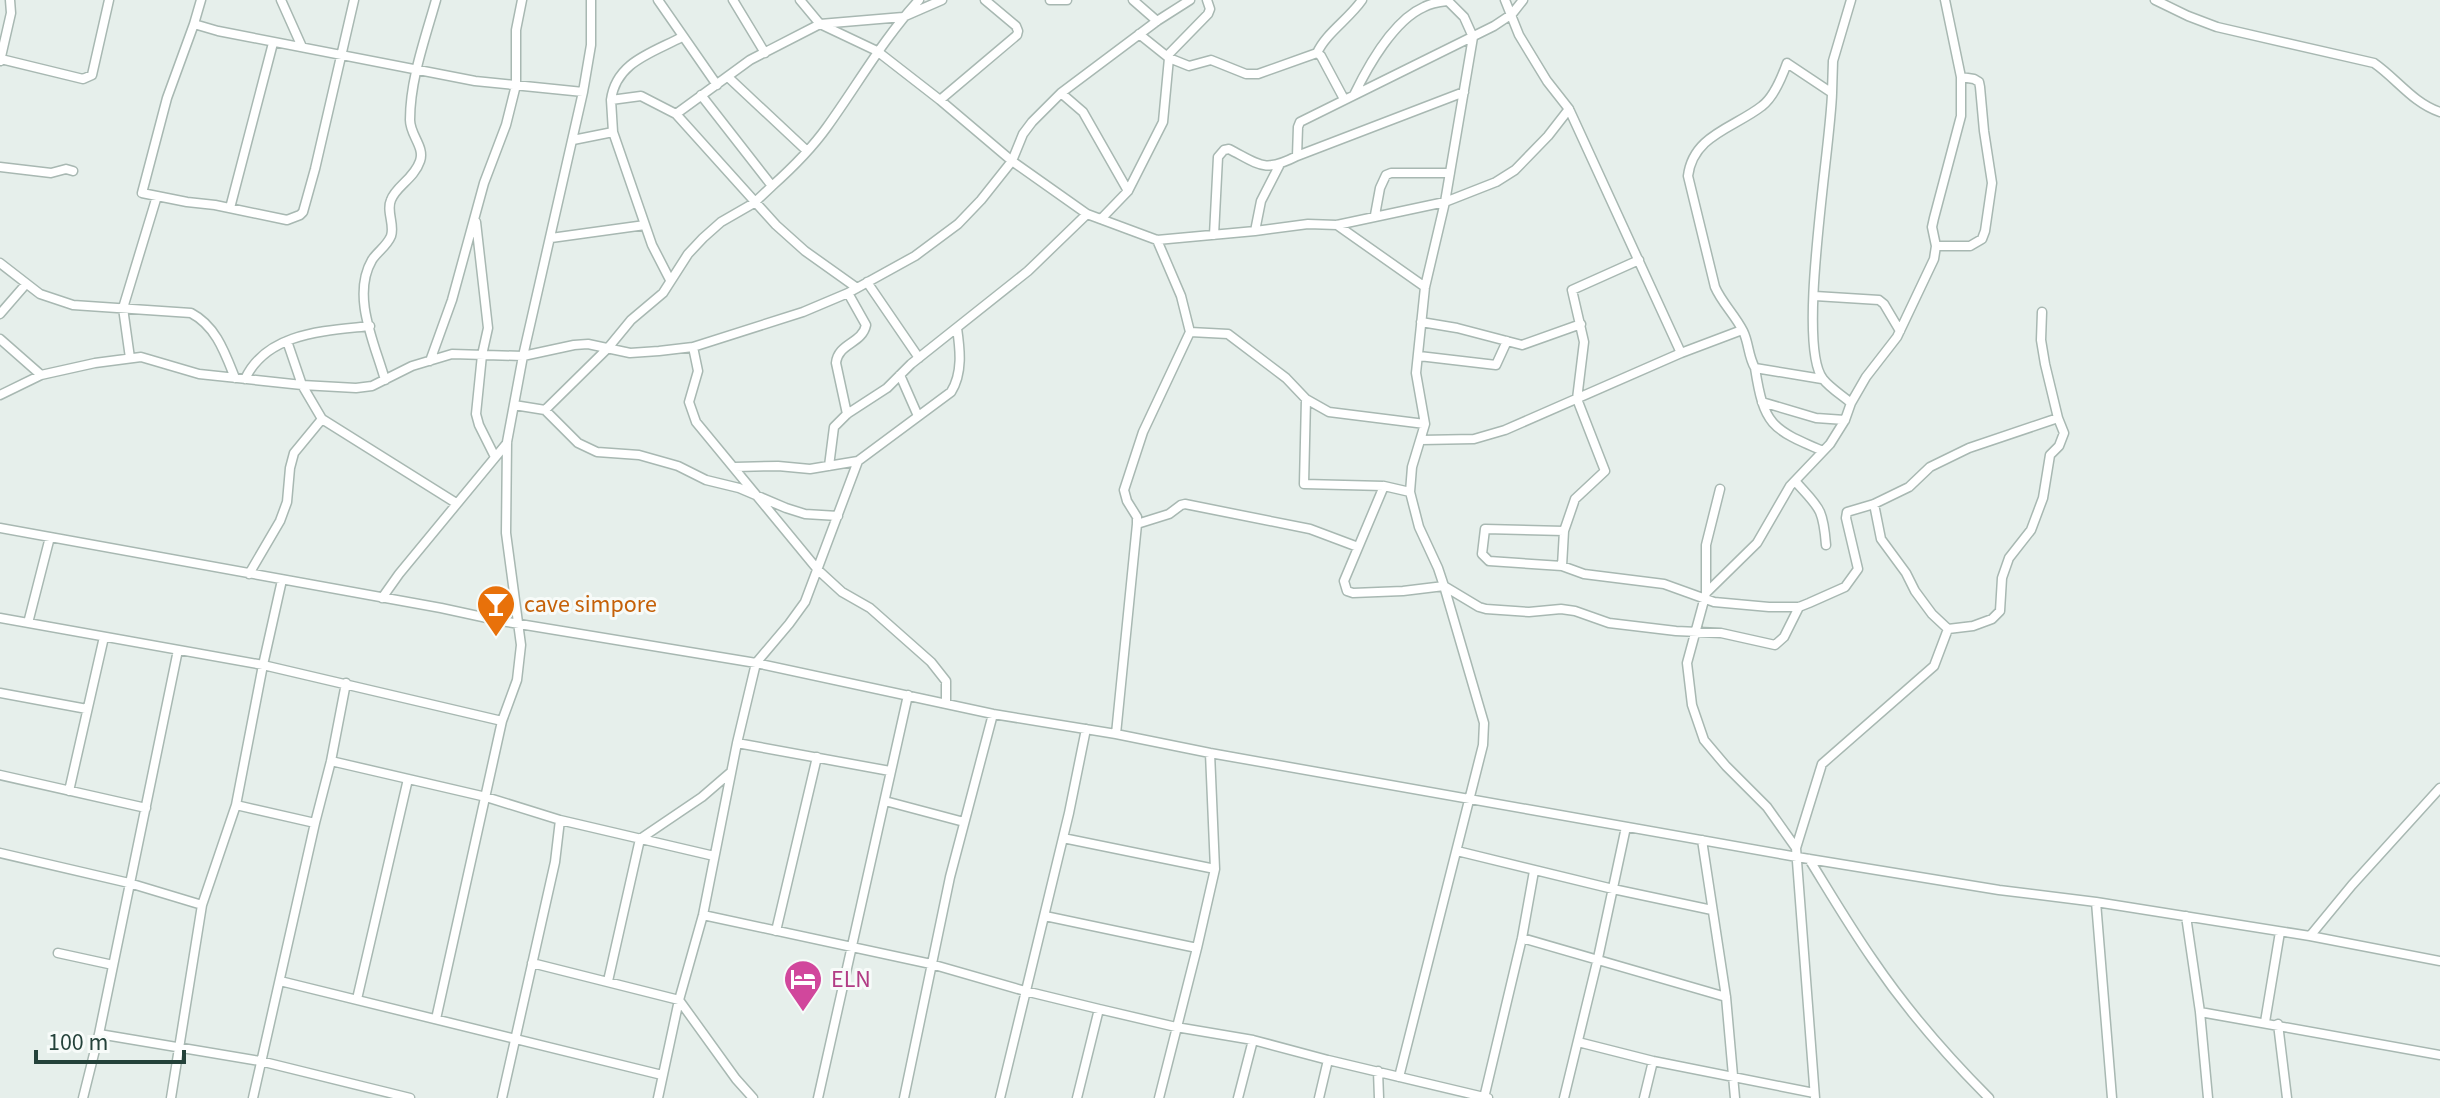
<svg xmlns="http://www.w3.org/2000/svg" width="2440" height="1098" font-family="'Source Sans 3',sans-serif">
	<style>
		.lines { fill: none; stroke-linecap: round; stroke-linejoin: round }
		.minor-casing { stroke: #a8b8b2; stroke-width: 11 }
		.minor { stroke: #fff; stroke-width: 8 }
		.labels { text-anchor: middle; stroke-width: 6; stroke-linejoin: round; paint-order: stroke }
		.food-label { font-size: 24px; fill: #c56008; stroke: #f7fbf9; text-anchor: start }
		.hotel-label { font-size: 24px; fill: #b23c85; stroke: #f7fbf9; text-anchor: start }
	</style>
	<rect width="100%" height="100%" fill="#e6efeb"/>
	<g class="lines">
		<defs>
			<path id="minor" d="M201,0L194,24L218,31L475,81L583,92
				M281,0L302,47
				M658,0L717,85
				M733,0L765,53
				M800,0L820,24L877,51L940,100L1012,161L1087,214L1157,240L1255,231L1308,224L1337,225L1445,202L1496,182L1515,170L1548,136L1569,109L1681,353
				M1050,0H1067
				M1133,0L1157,21
				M1447,0L1464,17L1473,37L1445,202L1425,287L1416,373L1425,424L1412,467L1410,492L1419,527L1438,568L1444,586L1479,607L1486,609L1529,612L1561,609L1575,611L1609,623L1676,631L1721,633L1775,645L1784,637L1799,607
				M1505,0L1519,35L1547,81L1569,109
				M2155,0L2188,16L2217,27L2374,63C2397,79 2413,103 2440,112
				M194,24L167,98L142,193L187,202L215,205L287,220L300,215L303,212L315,169L354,0
				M1317,53C1326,33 1349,19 1362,0
				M1167,56L1208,14L1210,9L1207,0
				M1169,58L1189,66L1211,60L1246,74H1258L1317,53L1321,56L1344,99
				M1,59L83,79L92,75L109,0
				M0,61L11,13L10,0
				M728,77L806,150
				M1061,93L1083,112L1128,191
				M1832,93L1833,61L1851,0
				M1354,95C1368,66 1394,20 1424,7C1431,3 1440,2 1448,1
				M611,100C616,62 652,53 682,37
				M940,100L1017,35L1018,31L1016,26L985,0
				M676,114L750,60L820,24L903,17L942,0
				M573,140L613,132
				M1297,156L1464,92
				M0,167L51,173L66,169L73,171
				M772,186C791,169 812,148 827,127C858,84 883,39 919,0
				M230,208L273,43
				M1375,215L1380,188L1386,175L1391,173H1450
				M1101,219L1128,191L1163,122L1169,58L1139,34
				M476,222L488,328L482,355L476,414L479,425L495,457
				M1337,225L1425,287
				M1255,231L1261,201L1279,166
				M1214,235L1218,157L1224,150L1229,149C1260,165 1264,173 1297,156L1298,127L1300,122L1494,26L1512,14L1523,0
				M551,238L645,225
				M1157,240L1181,296L1190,332L1228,334L1286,378L1306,399L1304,484L1384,486L1410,492
				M1936,246H1970L1982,239L1985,231L1992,183L1984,131L1980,87L1979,82L1974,79L1961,77
				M0,263L40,294L73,305L191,313C216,326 225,353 235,378
				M670,280L652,245L613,132L611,100L641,96L676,114L776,225L805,251L857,288
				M867,282L919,358
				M1815,296L1879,300L1884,304L1900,331
				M0,314L26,284
				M1421,322L1457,328L1522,345L1581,324
				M0,339L41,375
				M287,341L302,385L322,419L456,503
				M693,347L698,371L689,402L696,422L818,570L842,592L870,608L931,662L946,681V703
				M1419,356L1496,365L1507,341
				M130,358L123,308L157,196
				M430,361L452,300L484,183L506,125L516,85V30L522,0
				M1755,368C1764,425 1771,429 1823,451
				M900,375L918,416
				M245,379C267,332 325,331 370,326
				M1822,379L1755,368C1748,356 1749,343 1743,331C1735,315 1722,303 1715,287L1688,176C1693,135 1734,128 1762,106C1774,97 1782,77 1787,63L1832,93C1831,145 1796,345 1823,379C1830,388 1843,396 1851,403
				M385,380C375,344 351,296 372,260C377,252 387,246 391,236C395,225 386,211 391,200C396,186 414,179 420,161C425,147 410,135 410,120C410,80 425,39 436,0
				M0,395L41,375L95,363L141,357L199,374L302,385L356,388L372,386L412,366L452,354L523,356L574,345L588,344L630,353L659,351L693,347L803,312L848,293L915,256L958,224L981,200L1012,161L1023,134L1032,122L1061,93L1157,21L1190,0
				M1306,399L1329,412L1425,424
				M1762,402L1816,418L1845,420
				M514,405L545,410L578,443L597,452L639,455L678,466L706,480L739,488L786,508L805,514L838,516
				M545,410L608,348L631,320L663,293L688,254L703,238L721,222L754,203L772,186L701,95
				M847,414L836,363C838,343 862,344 866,325L848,293
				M1421,440L1474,439L1505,430L1681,353L1742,330
				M829,466L834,427L847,414L887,388L911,364L1028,271L1087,214
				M735,467L778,466L810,469L858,461
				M1795,481C1819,508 1823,507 1826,545
				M1384,486L1344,581L1347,591L1353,593L1403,591L1444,586L1484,723L1483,745L1399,1077
				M1874,504L1881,539L1906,573L1915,591L1932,614L1948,629L1973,626L1992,619L2000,611L2002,578L2009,558L2031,530L2043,498L2050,455L2059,446L2064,433L2058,418L2045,364L2041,340L2042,312
				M1137,524L1169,514L1181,505L1185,504L1310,529L1358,547
				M0,528L441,608L501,621L756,663L993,714L1116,734L1210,753L1797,857L1999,890L2096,902L2310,936L2440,961
				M1564,531L1575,499L1605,471L1577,399L1584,342L1572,290L1639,260
				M1562,566L1564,531L1485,529L1482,554L1489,561L1562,566L1584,574L1664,584L1714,602L1769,607H1799L1809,603L1845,587L1858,569L1846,518L1847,512L1874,504L1909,487L1930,467L1969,448L2058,418
				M249,574L280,521L287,502L290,468L294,453L322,419
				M1706,593V545L1720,489
				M382,598L399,574L507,443
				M0,618L263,665L502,721
				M28,623L50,537
				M0,693L87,709
				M1116,734L1137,524V517L1127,501L1124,490L1143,432L1190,332
				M737,743L890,771
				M331,761L486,797L560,820L714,856
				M0,775L146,808
				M69,791L104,637
				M885,801L964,822
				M236,805L315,823
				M1063,838L1215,869
				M1702,840L1726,997L1735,1098
				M1796,848L1767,807L1726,766L1704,740L1692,705L1687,663L1706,593L1757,543L1790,486L1830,444L1845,420L1851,403L1866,377L1897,337L1934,259L1936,246L1932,227L1934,218L1961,116V77L1945,0
				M1457,851L1613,889L1712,910
				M0,853L129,883L202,905
				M1809,859C1830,893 1850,927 1873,960C1907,1010 1946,1055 1989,1098
				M2096,902L2112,1098
				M703,915L931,964L1025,991L1099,1009L1176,1027L1253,1040L1328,1060L1488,1098
				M1045,916L1197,948
				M2186,916L2200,1012L2208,1098
				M776,931L817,757
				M2310,936L2352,885L2440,788
				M1522,938L1726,997
				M58,953L113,965
				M532,963L679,1000L736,1079L753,1098
				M280,981L662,1075
				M608,981L640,839L702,797L731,772
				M357,999L408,779
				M2200,1012L2440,1055
				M436,1019L502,721L517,680L521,645L506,533L507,442L523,356L583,92L591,45V0
				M2265,1022L2280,932
				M2278,1024L2287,1098
				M99,1034L260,1061L410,1098
				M1578,1042L1653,1061L1814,1093
				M1378,1071L1379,1098
				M83,1098L99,1034L178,650
				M171,1098L202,905L236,805L263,665L282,580
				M253,1098L315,823L331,761L346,683
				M502,1098L555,862L560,820
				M658,1098L679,1000L703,915L737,743L756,663L789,624L805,602L858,461L951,392C963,373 960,349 957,328
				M818,1098L908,695
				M904,1098L950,877L993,714
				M1000,1098L1069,813L1086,729
				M1077,1098L1099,1009
				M1159,1098L1197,948L1215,869L1210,753
				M1238,1098L1253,1040
				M1319,1098L1328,1060
				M1484,1098L1522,938L1534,871
				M1564,1098L1598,958L1626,827
				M1644,1098L1653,1061
				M1815,1098L1796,848L1822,764L1934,666L1948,629"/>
		</defs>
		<use href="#minor" class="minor-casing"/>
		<use href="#minor" class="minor"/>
	</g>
	<defs>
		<symbol id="bar-pin" viewBox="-11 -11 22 30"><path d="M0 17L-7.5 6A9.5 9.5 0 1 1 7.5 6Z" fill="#e8710a" stroke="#f7fbf9"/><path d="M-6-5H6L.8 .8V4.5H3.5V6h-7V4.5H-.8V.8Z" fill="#fff"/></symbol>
		<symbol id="hotel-pin" viewBox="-11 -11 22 30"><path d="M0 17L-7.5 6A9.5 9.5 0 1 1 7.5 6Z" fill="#d1479c" stroke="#f7fbf9"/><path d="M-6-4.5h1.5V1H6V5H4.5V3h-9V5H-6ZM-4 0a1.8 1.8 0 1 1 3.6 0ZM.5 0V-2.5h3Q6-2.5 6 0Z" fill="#fff"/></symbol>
	</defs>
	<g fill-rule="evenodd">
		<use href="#bar-pin" x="474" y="582" width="44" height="60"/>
		<use href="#hotel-pin" x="781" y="957" width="44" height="60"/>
	</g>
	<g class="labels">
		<g class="food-label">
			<text x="524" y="612">cave simpore</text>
		</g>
		<g class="hotel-label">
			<text x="831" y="987">ELN</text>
		</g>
	</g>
	<path d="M36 1050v12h148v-12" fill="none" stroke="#24423a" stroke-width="4"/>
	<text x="48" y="1050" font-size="24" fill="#24423a" stroke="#f7fbf9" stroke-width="6" paint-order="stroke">100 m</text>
</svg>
